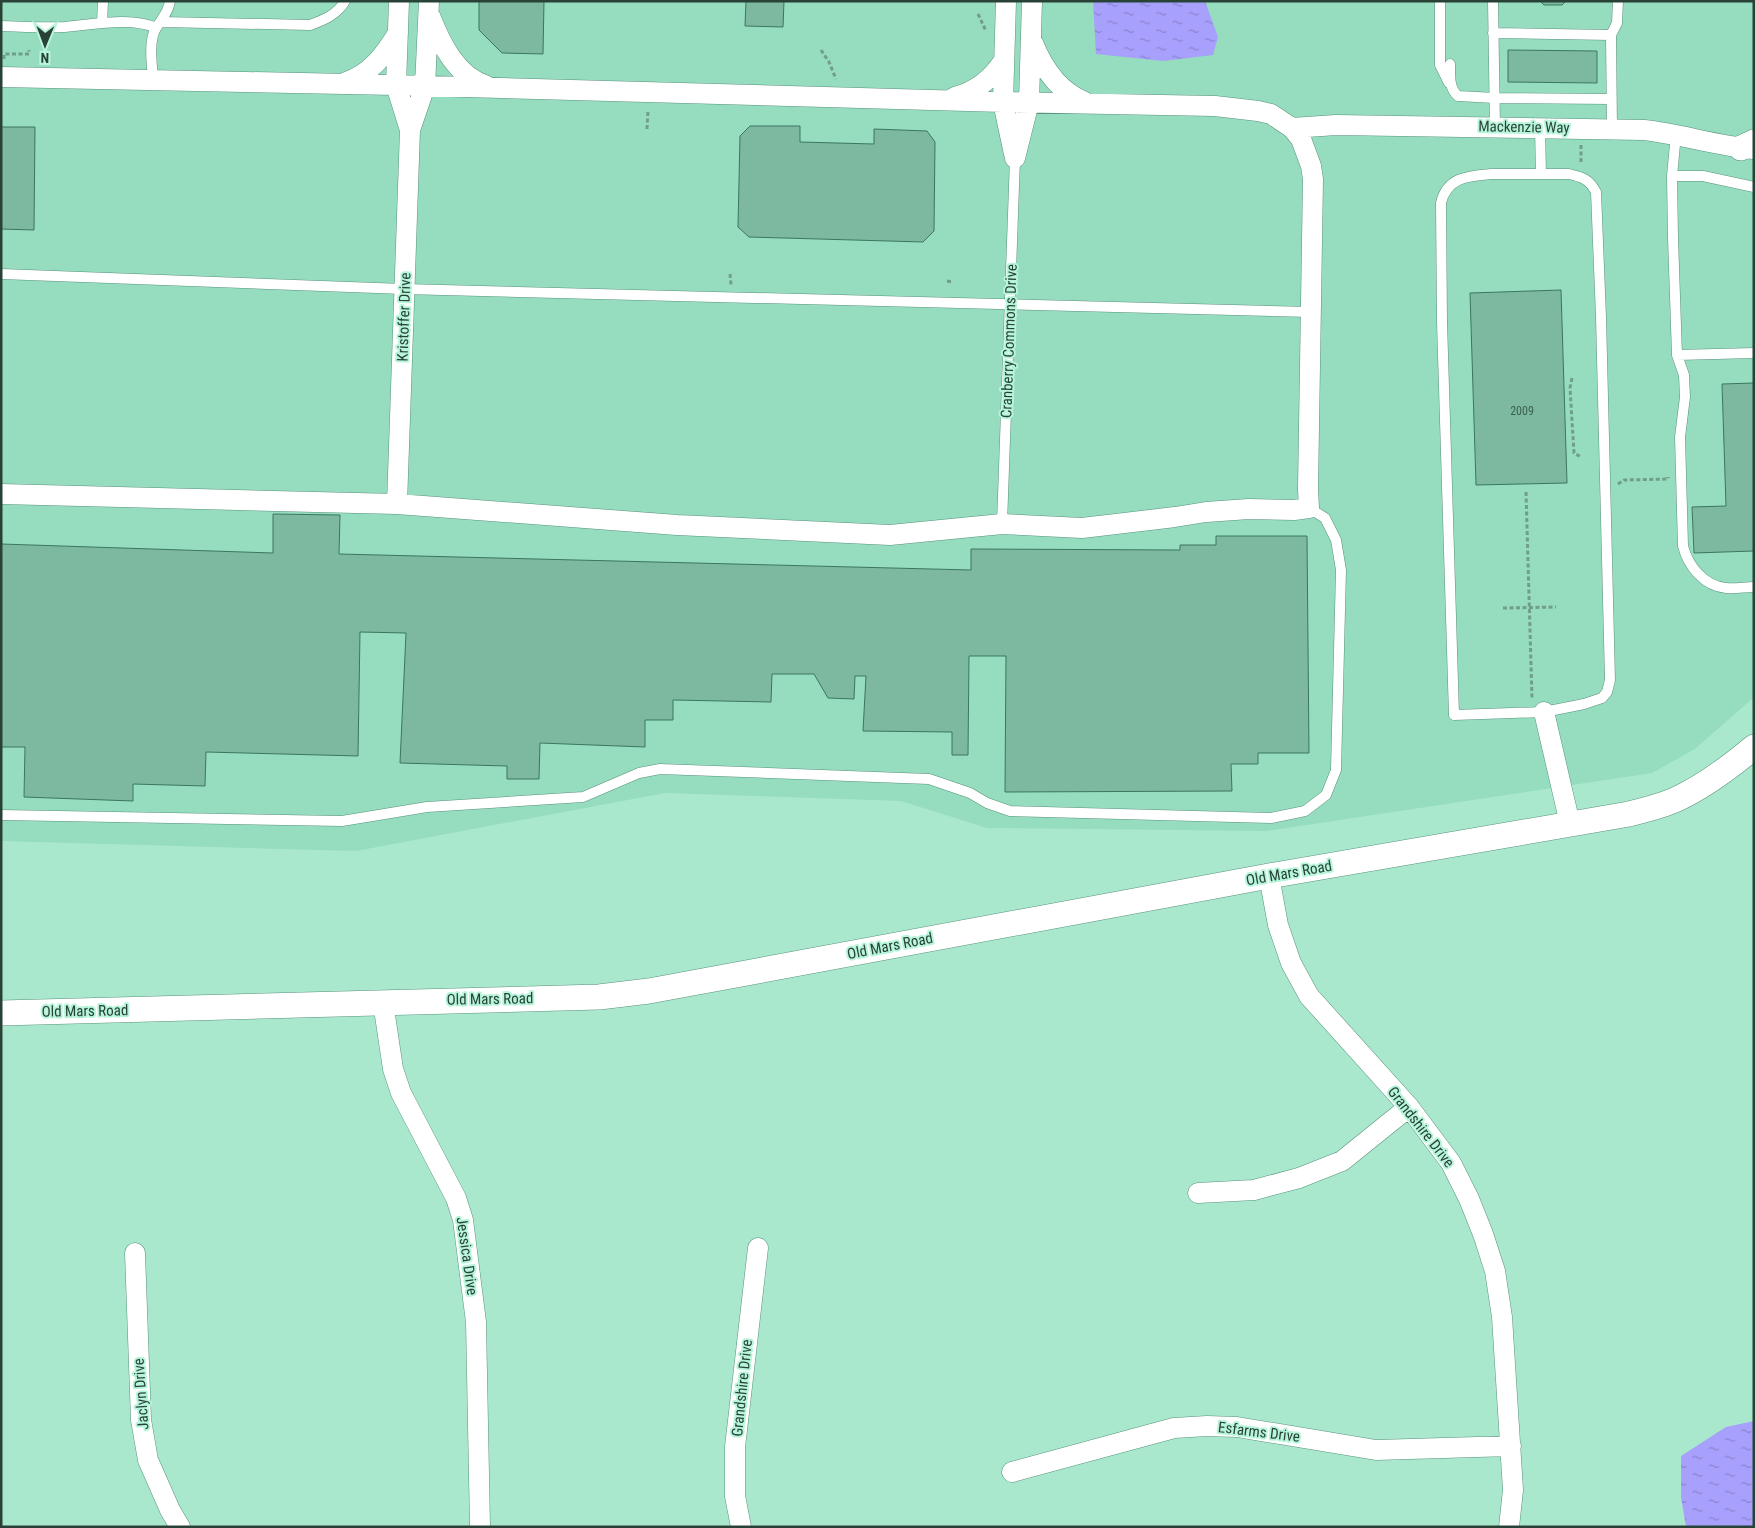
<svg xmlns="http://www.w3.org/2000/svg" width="1755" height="1528" font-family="'Roboto Condensed',sans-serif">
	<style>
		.built { fill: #96dcbf }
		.water { fill: url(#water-ripples) }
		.building { fill: #7cb9a0; stroke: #3b7760 }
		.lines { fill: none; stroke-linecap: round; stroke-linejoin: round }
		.service-casing { stroke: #58937c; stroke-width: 11 }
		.minor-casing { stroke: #58937c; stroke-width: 21 }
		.tertiary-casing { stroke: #58937c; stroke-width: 26 }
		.path { stroke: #709e8a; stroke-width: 3; stroke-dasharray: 4 2.5; stroke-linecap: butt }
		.service { stroke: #fff; stroke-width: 10 }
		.minor { stroke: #fff; stroke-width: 20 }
		.tertiary { stroke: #fff; stroke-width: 25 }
		.labels { text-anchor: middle; stroke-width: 4; stroke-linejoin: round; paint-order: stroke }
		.number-label { font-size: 12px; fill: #3d6051 }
		.street-label { font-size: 15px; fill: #284237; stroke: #b7f5db }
	</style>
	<defs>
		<pattern id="water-ripples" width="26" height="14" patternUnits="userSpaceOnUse" patternTransform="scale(1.25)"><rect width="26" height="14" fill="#a8a0fd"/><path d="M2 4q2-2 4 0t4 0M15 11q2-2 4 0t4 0" fill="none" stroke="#8984ce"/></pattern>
	</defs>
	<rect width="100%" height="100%" fill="#aae8ce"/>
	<path class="built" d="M1,1H1754V697L1695,749L1652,773L1266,831L987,828L901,801L665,793L356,851L1,841Z"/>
	<path class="water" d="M1093,1H1205L1218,37L1213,55L1163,61L1096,54Z
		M1754,1421V1527H1686L1681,1497V1456L1726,1427Z"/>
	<path class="building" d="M479,1H544L543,54L502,53L479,30Z
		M746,1H784L783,27L745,26Z
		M1540,1H1566L1562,5H1544Z
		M1508,50L1597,51V83L1508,82Z
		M750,126H800V142L874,144V129L927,131L935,142L934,231L923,242L749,237L738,227L740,136Z
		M1,127H35L34,230L1,229Z
		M1561,290L1567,483L1476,485L1470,293Z
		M1754,383V551L1694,553L1692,507L1726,506L1722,384Z
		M273,514L340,515L339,554L971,570V549L1180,550V545H1216V536H1307L1309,753H1258V764H1231L1232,791L1005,792L1006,656H969L968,755H952V732L863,731L866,676H855L854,699L828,698L814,674H772L771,702L673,700V720H645V747L540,743L539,779H507V766L400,763L406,633L360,632L358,756L206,752L205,786L133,784V801L24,797L25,747H1V544L273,553Z"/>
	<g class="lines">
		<defs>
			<path id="service" d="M1440,1V65L1449,83
				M1493,1L1495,127
				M161,22L310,25C324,20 338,14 345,1
				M102,23L103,1
				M1,26C22,27 43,28 64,27C90,25 133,16 156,28
				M1493,33L1611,35
				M1450,64C1450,75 1449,89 1458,96L1495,98L1611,99
				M153,79C152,65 149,46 154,32C159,21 168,15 170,1
				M1540,128L1541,174
				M1612,128L1611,35L1617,23L1618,1
				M1676,134L1672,176L1673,238L1677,355L1684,375L1685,397L1680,437L1683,546C1688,566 1704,586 1726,588C1735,589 1745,587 1754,587
				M1491,174H1569C1582,177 1589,179 1596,192L1601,317L1610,680L1607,692L1602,698L1584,704L1544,712L1454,715L1442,322L1441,203C1447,177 1468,176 1491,174Z
				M1672,176H1703L1754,187
				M1,274L404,289L1310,312
				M1677,355L1754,353
				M1002,524L1015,158
				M1,815L342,821L427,807L583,797L639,773L660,769L929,779L970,793L987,803L1010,811L1271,818L1305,811L1326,795L1336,770L1341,570L1336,540L1325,518L1309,508"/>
			<path id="minor" d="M399,1L396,85L410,130
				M1006,1L1003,102L1014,154
				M430,16C441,44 456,76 487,86
				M1033,43C1043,68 1059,92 1085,102
				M1,77L396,85L1003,102L1215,106L1258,111L1271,114L1292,128L1301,139L1311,166L1313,179L1308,489L1309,508L1294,510L1249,509L1206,512L1175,517L1082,528L1002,524L890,535L677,525L397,504L1,494
				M346,82C370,75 385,54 398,33
				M955,97C977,91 992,79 1004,60
				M1292,128L1336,125L1644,130C1681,134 1717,146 1754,149
				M1015,158L1029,102L1032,1
				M397,504L410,130L425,86L429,1
				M1544,712L1570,824
				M1269,876L1278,925L1291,963L1309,996L1409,1107L1451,1163L1469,1199L1483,1234L1495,1271L1502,1317L1513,1490L1509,1527
				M383,1002L393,1069L401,1093L456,1198L463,1220L476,1322L480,1527
				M1198,1193L1254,1190L1299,1178L1342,1161L1409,1107
				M135,1253L141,1420L148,1460L170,1510L180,1527
				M1012,1472L1174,1428L1207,1426L1237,1427L1376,1450L1511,1446
				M741,1527L735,1496V1447L758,1248"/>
			<path id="tertiary" d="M1741,148L1754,142
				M1,1013L599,997L649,991L1269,876L1629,814C1645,810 1662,806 1677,799C1705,786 1730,767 1754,747"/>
		</defs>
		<use href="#service" class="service-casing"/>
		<use href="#minor" class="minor-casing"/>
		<use href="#tertiary" class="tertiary-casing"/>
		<path class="path" d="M978,14L986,31
			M821,50L829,62L836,79
			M4,59V54H29V50
			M647,129L648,110
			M1581,145V164
			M730,274L731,285
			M947,281L953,282
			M1572,378L1570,388L1574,453L1581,457
			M1618,484L1624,480L1668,479V477
			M1526,492L1532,699
			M1503,608L1556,607"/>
		<use href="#service" class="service"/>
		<use href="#minor" class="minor"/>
		<use href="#tertiary" class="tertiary"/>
	</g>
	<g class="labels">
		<g class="number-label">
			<text x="1522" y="415">2009</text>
		</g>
		<g class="street-label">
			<text transform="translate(1524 127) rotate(1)" y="5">Mackenzie Way</text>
			<text transform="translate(404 317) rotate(-88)" y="5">Kristoffer Drive</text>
			<text transform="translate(1009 341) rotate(-88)" y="5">Cranberry Commons Drive</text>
			<text transform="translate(1289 873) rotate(-10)" y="5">Old Mars Road</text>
			<text transform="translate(890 946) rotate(-11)" y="5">Old Mars Road</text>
			<text transform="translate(490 999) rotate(-1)" y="5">Old Mars Road</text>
			<text transform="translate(85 1011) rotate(-1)" y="5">Old Mars Road</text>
			<text transform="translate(1421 1127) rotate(52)" y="5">Grandshire Drive</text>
			<text transform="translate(467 1256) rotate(82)" y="5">Jessica Drive</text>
			<text transform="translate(742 1388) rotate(-84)" y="5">Grandshire Drive</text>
			<text transform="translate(141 1394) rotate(-94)" y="5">Jaclyn Drive</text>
			<text transform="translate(1259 1432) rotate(7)" y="5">Esfarms Drive</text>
		</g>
	</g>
	<rect width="1755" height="1528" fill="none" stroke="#284237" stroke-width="5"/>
	<g transform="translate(45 45) rotate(181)" stroke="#b7f5db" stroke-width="4" paint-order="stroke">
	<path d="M0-4L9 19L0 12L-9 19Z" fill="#284237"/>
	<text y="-8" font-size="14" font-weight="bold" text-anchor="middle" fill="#284237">N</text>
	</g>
</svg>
